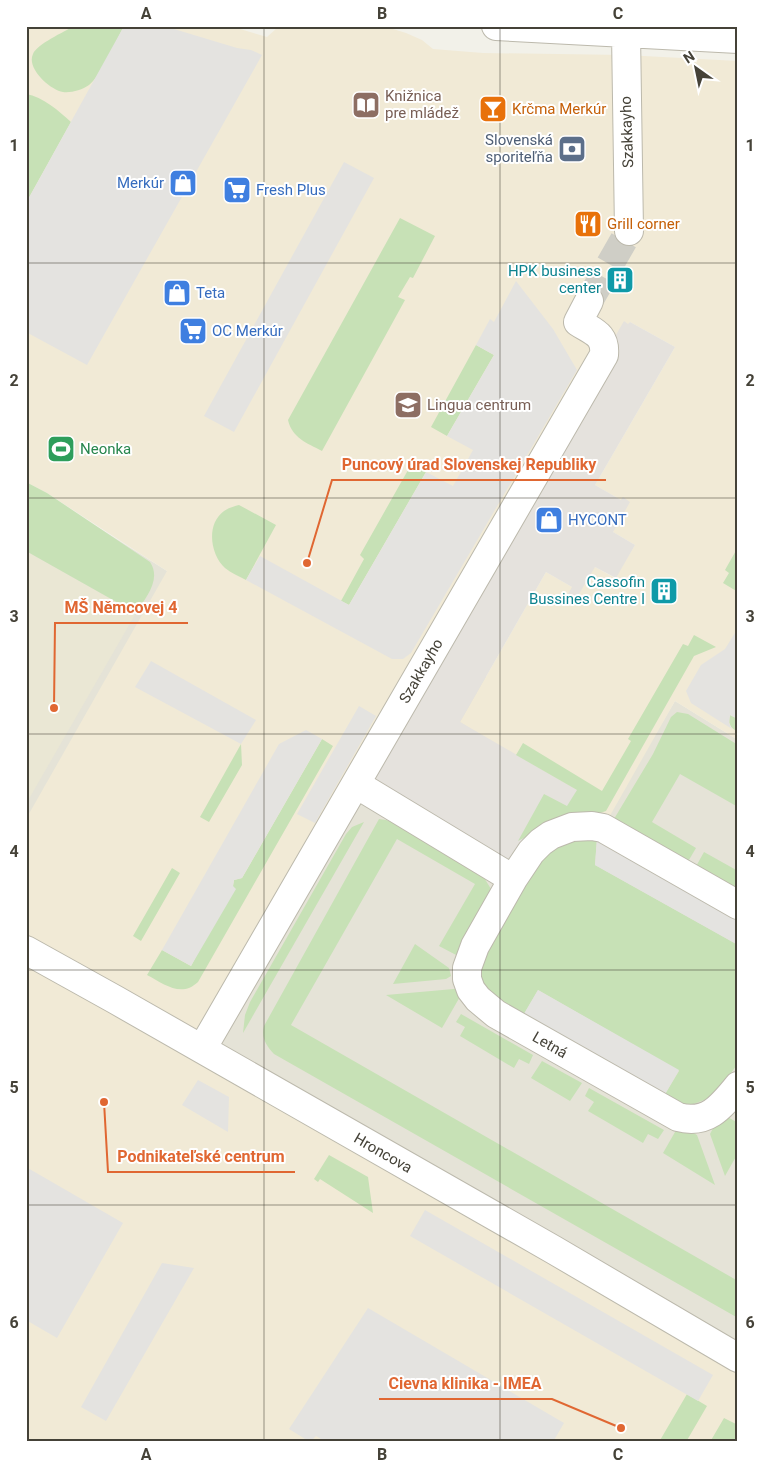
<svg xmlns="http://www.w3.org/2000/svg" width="764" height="1468" font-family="Roboto,sans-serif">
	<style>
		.residential { fill: #e5e3d7 }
		.commercial { fill: #f1ead6 }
		.industrial { fill: #e5e2dd }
		.education { fill: #eae7d4 }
		.green { fill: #c7e1b6 }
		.parking { fill: #e4e3e0 }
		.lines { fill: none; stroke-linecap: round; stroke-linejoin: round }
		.minor-tunnel { stroke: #cfcec6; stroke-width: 28; stroke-dasharray: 28 14; stroke-linecap: butt }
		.minor-casing { stroke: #bcb9ac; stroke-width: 30 }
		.minor { stroke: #fff; stroke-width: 28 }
		.grid { fill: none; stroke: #454238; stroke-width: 1; stroke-opacity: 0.55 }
		.labels { text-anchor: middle; stroke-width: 4; stroke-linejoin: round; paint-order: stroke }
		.education-label { font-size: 15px; fill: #785e54; stroke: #fff; text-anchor: start }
		.food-label { font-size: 15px; fill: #c56008; stroke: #fff; text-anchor: start }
		.street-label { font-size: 15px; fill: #454238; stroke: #fff }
		.service-label { font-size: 15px; fill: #4e5e75; stroke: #fff; text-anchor: end }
		.shop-label { font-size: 15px; fill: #366cbe; stroke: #fff; text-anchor: start }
		.culture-label { font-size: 15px; fill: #0d838f; stroke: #fff; text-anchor: end }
		.leisure-label { font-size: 15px; fill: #27864d; stroke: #fff; text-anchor: start }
		.leader { fill: none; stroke: #e06732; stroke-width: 2 }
		.callout-dot { fill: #e06732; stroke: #fff; stroke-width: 2 }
		.callout-label { font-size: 16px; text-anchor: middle; font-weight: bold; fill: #e06732; stroke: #fff; stroke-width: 4; stroke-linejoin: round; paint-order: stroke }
		.neatline { fill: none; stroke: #454238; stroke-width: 2 }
		.grid-label { font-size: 16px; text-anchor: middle; font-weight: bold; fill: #454238 }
	</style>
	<rect width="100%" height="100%" fill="#f2f1e9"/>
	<path class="residential" d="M26,482L167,571L656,733L675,701L738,740V1357L26,950Z"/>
	<path class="commercial" d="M26,26H230L267,37L277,28L282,26H367L393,29L406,33L422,40L433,49L483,53L625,55L738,61V740L675,701L603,828L519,758L460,722L546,572L572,587L595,567L615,578L635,545L613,532L621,500L595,485L675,347L630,322L202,1049L738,1357V1442H26V819L167,571L47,493L26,482Z"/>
	<path class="industrial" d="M624,321L628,324L630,322L675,347L595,485L621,500L623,497L630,502L613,532L635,545L616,578L595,567L576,599L568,594L572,587L546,572L460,722L591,798L513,879L356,784Z"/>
	<path class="education" d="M26,551L136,613L26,804Z"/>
	<path class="green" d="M74,26H124C116,41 101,76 89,85C82,90 71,93 63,92C50,90 26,68 33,54C37,44 64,32 74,26Z
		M26,94C43,97 59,111 71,122L26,203Z
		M400,218L435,236L413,278L410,277L398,297L405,300L322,451C307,443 292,438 288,420Z
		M476,345L494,355L447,436L431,427Z
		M412,463L426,472L349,605L341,601L364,559L360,555Z
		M26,482L47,493L150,562C162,580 145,598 136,613L26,551Z
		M239,505L276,525L246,580C239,576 231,573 225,568C210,554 206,524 224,511C228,508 235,506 239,505Z
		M738,547V592L723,583L729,573L725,570Z
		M694,635L716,647L694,656L606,811L597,814L545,827L518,841L544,794L567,806L577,790L516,755L523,743L602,791L631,741L628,739L683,644L688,646Z
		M677,712L688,714L738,745V807L680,774L652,822L696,848L686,865L660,850L643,835L614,819L653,754L671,717Z
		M730,715L738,719V732C730,728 728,724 730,715Z
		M322,739L333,746L198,982C181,998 164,984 147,975L162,950L191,966L233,886L234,880L242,878Z
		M241,744L242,765L209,822L200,817Z
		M379,819L386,820L399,825L480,871L491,889L458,956L439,946L475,884L397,839L291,1025L738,1281V1318L274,1054C266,1045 261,1038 264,1026Z
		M364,822L243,1033L245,1015L250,1002L346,834L352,827Z
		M597,838L595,865L738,945V1063L723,1085L712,1097L691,1105L661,1101L679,1071L538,990L521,1019L491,1002L477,970L537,863C559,842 567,841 597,838Z
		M704,852L738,871V894L694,870Z
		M172,868L180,873L141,941L133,936Z
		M415,944L449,968L451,976L446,979L393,984Z
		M465,988L442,1028L386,995Z
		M461,1014L533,1055L529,1064L519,1059L514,1068L460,1036L465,1027L456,1022Z
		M542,1061L582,1083L570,1101L531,1078Z
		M589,1088L664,1130L658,1139L648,1134L643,1143L588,1111L594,1102L585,1096Z
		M721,1113L738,1123V1153L725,1176L710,1134Z
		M679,1125L697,1135L715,1185L663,1153Z
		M329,1155L368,1177L373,1213L320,1179L318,1182L314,1179Z
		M687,1394L707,1406L686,1442H659Z
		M724,1418L738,1425V1442H710Z"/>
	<path class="parking" d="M124,26H164L237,48L251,50L262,55L87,365L26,332V203Z
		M344,162L374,178L234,432L204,416Z
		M516,281L553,329L577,370L411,653L403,659H392L246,580L260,556L349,605L426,472L453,486L473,450L447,436L494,355L476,345L490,319L494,322Z
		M738,628V719L730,715L729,723L732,729L691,703L686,691L701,665L725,649Z
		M151,661L256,720L241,744L135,687Z
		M359,706L376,716L315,823L297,814Z
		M306,730L322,739L242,878L234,880L233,886L236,889L191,966L162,950L279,744Z
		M597,838L738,917V945L595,865Z
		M538,990L679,1070L661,1101L521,1019Z
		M198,1080L229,1097L228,1132L182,1105Z
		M26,1167L123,1223L57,1338L26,1320Z
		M425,1210L713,1375L698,1401L410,1236Z
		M162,1263L194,1268L106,1421L81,1407Z
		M368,1308L564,1423L553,1442H326L316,1436L310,1442L289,1429Z"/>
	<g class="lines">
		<path class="minor-tunnel" d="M589,301L629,231"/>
		<defs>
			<path id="minor" d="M496,26L738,39
				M626,33L629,231
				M356,784L513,879
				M738,905L603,828L592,826L572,827L551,835L541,842L531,852L513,879L475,946L467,968V979L471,990L478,999L496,1014L678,1117C707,1125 721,1107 738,1086
				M26,950L116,1000L554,1250L738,1358
				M202,1049L604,355C606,334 593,332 578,322L589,301"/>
		</defs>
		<use href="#minor" class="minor-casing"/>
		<use href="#minor" class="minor"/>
	</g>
	<path class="grid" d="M264,26V1442M500,26V1442M26,263H738M26,498H738M26,734H738M26,970H738M26,1205H738"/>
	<defs>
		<symbol id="library-square" viewBox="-11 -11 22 22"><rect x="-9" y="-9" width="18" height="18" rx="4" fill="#8d6e63" stroke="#fff"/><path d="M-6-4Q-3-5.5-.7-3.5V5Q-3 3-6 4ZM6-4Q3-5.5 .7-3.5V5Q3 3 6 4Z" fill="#fff"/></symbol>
		<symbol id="bar-square" viewBox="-11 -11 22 22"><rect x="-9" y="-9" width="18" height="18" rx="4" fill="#e8710a" stroke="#fff"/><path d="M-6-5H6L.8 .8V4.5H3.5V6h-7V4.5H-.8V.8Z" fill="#fff"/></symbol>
		<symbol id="bank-square" viewBox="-11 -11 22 22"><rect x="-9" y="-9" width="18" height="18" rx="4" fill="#5c6f8a" stroke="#fff"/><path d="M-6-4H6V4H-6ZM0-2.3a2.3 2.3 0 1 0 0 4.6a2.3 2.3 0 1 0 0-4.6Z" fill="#fff"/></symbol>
		<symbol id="shop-square" viewBox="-11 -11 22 22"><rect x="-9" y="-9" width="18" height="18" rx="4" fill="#3f7fe0" stroke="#fff"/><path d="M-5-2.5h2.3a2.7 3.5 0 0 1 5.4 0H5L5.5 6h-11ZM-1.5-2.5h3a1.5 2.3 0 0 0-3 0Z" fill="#fff"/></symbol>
		<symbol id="supermarket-square" viewBox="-11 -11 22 22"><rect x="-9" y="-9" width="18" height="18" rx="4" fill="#3f7fe0" stroke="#fff"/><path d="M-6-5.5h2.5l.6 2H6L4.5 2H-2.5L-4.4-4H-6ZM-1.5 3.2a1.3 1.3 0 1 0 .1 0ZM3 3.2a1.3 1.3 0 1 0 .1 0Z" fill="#fff"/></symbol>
		<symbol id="restaurant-square" viewBox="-11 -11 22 22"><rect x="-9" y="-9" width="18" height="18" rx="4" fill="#e8710a" stroke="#fff"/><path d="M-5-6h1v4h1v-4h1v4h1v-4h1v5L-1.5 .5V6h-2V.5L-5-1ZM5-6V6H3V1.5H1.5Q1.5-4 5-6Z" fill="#fff"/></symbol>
		<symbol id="building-square" viewBox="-11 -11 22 22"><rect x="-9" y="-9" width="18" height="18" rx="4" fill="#0f9aa8" stroke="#fff"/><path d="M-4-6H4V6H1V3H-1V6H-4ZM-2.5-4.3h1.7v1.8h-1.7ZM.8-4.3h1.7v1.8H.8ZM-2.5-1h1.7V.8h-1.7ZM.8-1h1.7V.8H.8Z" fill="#fff"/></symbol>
		<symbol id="school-square" viewBox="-11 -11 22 22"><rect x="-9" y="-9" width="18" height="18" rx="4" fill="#8d6e63" stroke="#fff"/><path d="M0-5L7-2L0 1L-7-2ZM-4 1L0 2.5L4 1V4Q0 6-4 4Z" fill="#fff"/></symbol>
		<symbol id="stadium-square" viewBox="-11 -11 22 22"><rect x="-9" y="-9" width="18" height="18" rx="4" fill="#2e9e5b" stroke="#fff"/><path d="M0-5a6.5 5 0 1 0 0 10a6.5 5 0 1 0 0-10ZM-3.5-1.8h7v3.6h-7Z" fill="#fff"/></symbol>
	</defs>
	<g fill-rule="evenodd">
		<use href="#library-square" x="350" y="89" width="32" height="32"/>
		<use href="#bar-square" x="477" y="93" width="32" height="32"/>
		<use href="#bank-square" x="556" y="133" width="32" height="32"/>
		<use href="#shop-square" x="167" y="167" width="32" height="32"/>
		<use href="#supermarket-square" x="221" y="174" width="32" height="32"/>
		<use href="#restaurant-square" x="572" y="208" width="32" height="32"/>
		<use href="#building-square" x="604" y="264" width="32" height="32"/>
		<use href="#shop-square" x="161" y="277" width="32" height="32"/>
		<use href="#supermarket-square" x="177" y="315" width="32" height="32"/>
		<use href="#school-square" x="392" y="389" width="32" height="32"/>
		<use href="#stadium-square" x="45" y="433" width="32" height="32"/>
		<use href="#shop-square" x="533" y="504" width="32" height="32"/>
		<use href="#building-square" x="648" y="575" width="32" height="32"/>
	</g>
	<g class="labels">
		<g class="education-label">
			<text x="385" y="101">Knižnica<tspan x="385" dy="17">pre mládež</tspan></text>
			<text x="427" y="410">Lingua centrum</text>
		</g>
		<g class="food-label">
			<text x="512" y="114">Krčma Merkúr</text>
			<text x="607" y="229">Grill corner</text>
		</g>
		<g class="street-label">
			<text transform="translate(627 132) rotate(-92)" y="5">Szakkayho</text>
			<text transform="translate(421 671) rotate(-60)" y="5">Szakkayho</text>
			<text transform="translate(550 1045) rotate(30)" y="5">Letná</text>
			<text transform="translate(383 1153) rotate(30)" y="5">Hroncova</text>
		</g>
		<g class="service-label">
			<text x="553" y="145">Slovenská<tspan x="553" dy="17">sporiteľňa</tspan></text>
		</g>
		<g class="shop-label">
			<text x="164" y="188" text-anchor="end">Merkúr</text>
			<text x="256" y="195">Fresh Plus</text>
			<text x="196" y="298">Teta</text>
			<text x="212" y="336">OC Merkúr</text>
			<text x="568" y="525">HYCONT</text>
		</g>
		<g class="culture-label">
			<text x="601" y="276">HPK business<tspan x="601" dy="17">center</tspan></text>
			<text x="645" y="587">Cassofin<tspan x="645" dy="17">Bussines Centre I</tspan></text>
		</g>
		<g class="leisure-label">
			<text x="80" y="454">Neonka</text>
		</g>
	</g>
	<path class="leader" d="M307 563L332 480H606M54 708L55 623H188M104 1102L108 1172H295M621 1428L552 1399H379"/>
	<g class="callout-dot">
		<circle cx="307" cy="563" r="5"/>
		<circle cx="54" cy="708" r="5"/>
		<circle cx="104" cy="1102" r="5"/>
		<circle cx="621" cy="1428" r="5"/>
	</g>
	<g class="callout-label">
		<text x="469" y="470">Puncový úrad Slovenskej Republiky</text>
		<text x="121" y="613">MŠ Němcovej 4</text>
		<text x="201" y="1162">Podnikateľské centrum</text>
		<text x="465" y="1389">Cievna klinika - IMEA</text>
	</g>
	<rect width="764" height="1468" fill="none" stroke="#ffffff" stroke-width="55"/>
	<g transform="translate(696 68) rotate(327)" stroke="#ffffff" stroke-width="4" paint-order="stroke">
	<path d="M0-4L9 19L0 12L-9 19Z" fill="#454238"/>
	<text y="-8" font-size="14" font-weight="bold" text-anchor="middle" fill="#454238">N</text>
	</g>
	<rect x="28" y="28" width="708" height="1412" class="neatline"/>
	<g class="grid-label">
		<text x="146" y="19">A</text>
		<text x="382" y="19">B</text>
		<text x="618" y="19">C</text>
		<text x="14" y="151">1</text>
		<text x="750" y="151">1</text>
		<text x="14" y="386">2</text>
		<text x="750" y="386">2</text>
		<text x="14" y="622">3</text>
		<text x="750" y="622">3</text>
		<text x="14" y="857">4</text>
		<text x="750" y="857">4</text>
		<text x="14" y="1093">5</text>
		<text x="750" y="1093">5</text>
		<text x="14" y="1328">6</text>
		<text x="750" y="1328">6</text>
		<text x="146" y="1460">A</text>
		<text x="382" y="1460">B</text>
		<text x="618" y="1460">C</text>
	</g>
</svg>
